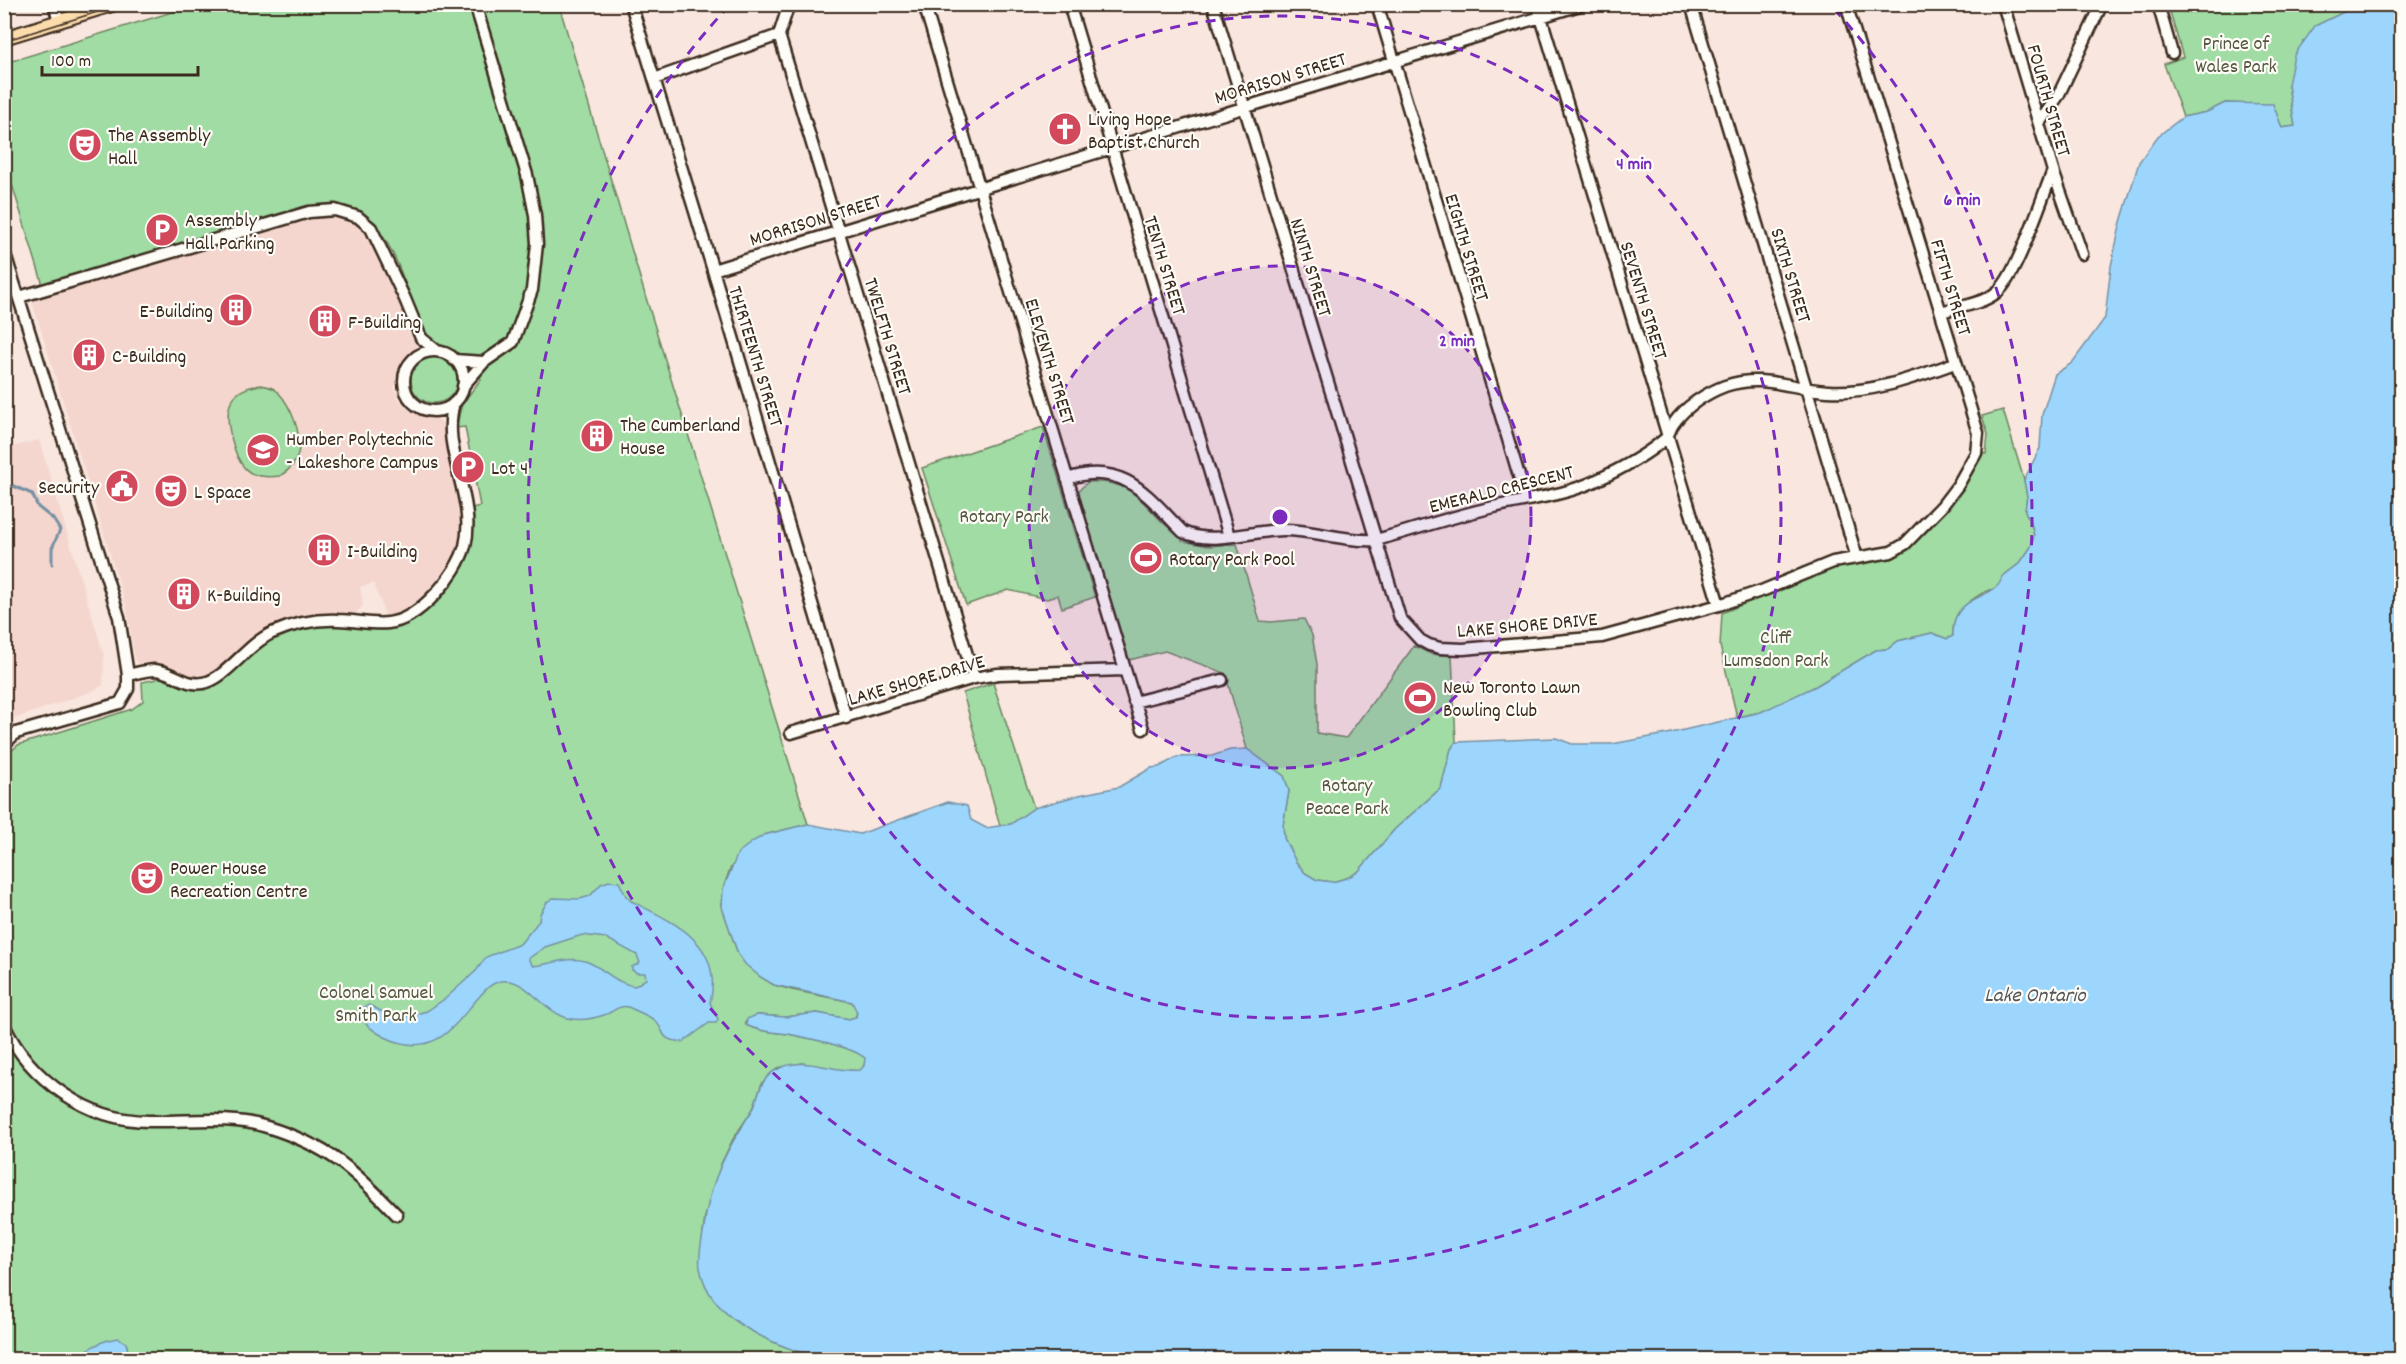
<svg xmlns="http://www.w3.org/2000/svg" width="2406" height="1364" font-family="Dekko,sans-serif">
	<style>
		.built { fill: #f4d6ce }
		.green { fill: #a0dca3; stroke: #6e8360; stroke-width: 1.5 }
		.water { fill: #9dd6fd; stroke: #7691a4; stroke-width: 1.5; fill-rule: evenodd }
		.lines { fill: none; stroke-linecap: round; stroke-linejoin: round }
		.stream { stroke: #7691a4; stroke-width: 3 }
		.minor-casing { stroke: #3b2a1e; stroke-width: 15 }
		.major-casing { stroke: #3b2a1e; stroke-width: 16 }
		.minor { stroke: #fdfcf7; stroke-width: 10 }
		.major { stroke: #fcdcac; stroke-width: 12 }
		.tram { stroke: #3b2a1e; stroke-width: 1.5 }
		.ring { fill: none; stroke: #7b2cbf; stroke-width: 3; stroke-dasharray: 10 8 }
		.labels { text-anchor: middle; stroke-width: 4.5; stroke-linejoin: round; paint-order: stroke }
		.park-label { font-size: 20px; fill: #54563f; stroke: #fdfcf7 }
		.street-label { font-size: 20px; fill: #3b2a1e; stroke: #fdfcf7 }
		.poi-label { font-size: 20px; fill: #3b2a1e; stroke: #fdfcf7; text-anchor: start }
		.water-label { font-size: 21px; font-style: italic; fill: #545556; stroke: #fdfcf7 }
		.centre { fill: #7b2cbf; stroke: #fdfcf7; stroke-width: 3 }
		.ring-label { font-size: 18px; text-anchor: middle; font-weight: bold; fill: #7b2cbf; stroke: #fdfcf7; stroke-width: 4.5; stroke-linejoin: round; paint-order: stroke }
	</style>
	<rect width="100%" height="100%" fill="#f8e6df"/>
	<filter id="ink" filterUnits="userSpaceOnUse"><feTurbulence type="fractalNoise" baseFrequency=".0167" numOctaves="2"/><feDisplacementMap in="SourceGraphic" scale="12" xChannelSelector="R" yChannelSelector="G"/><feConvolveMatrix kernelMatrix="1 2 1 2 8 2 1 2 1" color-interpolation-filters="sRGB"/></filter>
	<g filter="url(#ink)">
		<path class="built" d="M329,216L353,222L367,231L372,239L418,340L416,351L398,369L395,388L397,396L406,408L422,416L437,418L444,425L462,517L460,543L453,562L434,587L400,614L385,615L374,583L360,587L363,605L355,615H317L295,619L271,628L252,638L220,667L209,674L191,678L159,665L141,667L135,661L127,609L33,304L34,301L40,297L289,225Z
			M39,440L104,656L103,685L93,691L5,722V449Z"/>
		<path class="green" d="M195,5H559L643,288L808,824L764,835L730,869L723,889L722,907L738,954L759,976L774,985L792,990L852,1002L857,1008L856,1017L849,1019L817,1013L785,1017L757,1015L745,1022L746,1025C760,1032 773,1032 788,1034C808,1038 851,1046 866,1058L864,1066L860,1071H843L802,1063L778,1068L762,1083L753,1109L733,1139L721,1164L705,1217L701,1250L748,1328C771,1344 799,1352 825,1359L130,1360L126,1343C111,1333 97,1346 83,1353L82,1359H5L4,1287L9,1260L4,1251L5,757L18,745L132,709L143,701L142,682L157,679L159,675C168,680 177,687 188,688C221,693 239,659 264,644C272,638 283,635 293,631C313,625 336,624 356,627C367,628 377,631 388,629C402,627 413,618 424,610C461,582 474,555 472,508L480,506L465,427L456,428L462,404L481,379L474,358L447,350L431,340C399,292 400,216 334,205L43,285L5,162V63Z
			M2168,5H2353L2350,9L2315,26L2288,85L2295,126L2282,128L2273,105L2225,103L2207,112L2183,117L2164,64L2183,57Z
			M411 380a23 23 0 1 1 46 0a23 23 0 1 1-46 0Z
			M261,385C267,386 273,387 278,392C291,406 303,435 298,454C296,464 288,471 280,476C272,477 261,477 253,474C241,469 236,455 233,444C224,415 224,389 261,385Z
			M2003,410L2024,480L2027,496L2025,511L2032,526L2034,536L2031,547L2020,563L2002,577C2000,591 1991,588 1981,594C1973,599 1960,608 1956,617C1953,622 1953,630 1953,636L1947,639L1932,633L1898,641L1888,649L1876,650L1816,686L1785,702L1761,712L1737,717L1720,646L1722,613L1823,571L1841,566L1880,560L1903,551L1936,520L1954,498L1983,453L1986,454L1988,434L1982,416Z
			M1043,427L1095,597L1062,608L1058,595L1047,599L1008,590L966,605L922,468Z
			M1088,482C1143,479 1144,515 1182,537V541L1208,546L1237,544L1260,621L1271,622L1304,619L1312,635L1317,664V733L1346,738L1414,646L1431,654L1452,656L1456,742L1451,749L1441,788L1395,829L1358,872L1347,878L1332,882L1317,880L1305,873L1296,862L1284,838L1283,825L1289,791L1284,776L1247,749L1225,673L1165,651L1129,660L1081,503L1079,490Z
			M993,683L1034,808L1011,824L1000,826L963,693Z"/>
		<path class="water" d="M2353,4L2402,5L2401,1359L825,1360C779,1346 710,1324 700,1268C698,1256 702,1240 704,1228C708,1192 722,1157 742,1127C745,1120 751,1114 754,1107C759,1093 761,1078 776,1070C804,1054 832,1073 860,1070L864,1066L865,1058C851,1046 807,1038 788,1034C773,1032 760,1032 746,1025L747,1019L757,1015L785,1017L817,1013L849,1019L856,1017L857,1012L852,1002L774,985L759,976L745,964L738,954L722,907L723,889L738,853L752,842L764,835L808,824L860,834L948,802L967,806L971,820L986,828L1011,824L1034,808L1079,795L1119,787L1151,768L1159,767L1177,757L1212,756L1230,750L1247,749L1284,776L1289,791L1283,825L1284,838L1296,862L1305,873L1317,880L1332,882L1347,878L1358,872L1395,829L1441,788L1451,749L1456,742L1556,738L1572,744H1612L1667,734L1761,712L1816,686L1876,650L1888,649L1898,641L1932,633L1947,639L1953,636C1953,630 1953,623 1956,617C1965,595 1999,596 2002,577L2020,563L2031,547L2034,536L2032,526L2025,511L2027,496L2024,480L2040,448L2042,415L2055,374L2072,363L2105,318L2111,266L2121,222L2139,162L2158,136L2183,117L2207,112L2225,103L2273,104L2282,128L2295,126L2288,85L2294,55L2315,26L2350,9Z
			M609,881L619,882L626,896L631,901C675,923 724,943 710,1003L718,1019L716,1023H709L683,1042C656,1040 668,1031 653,1019C646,1015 635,1010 628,1007C619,1005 614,1011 607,1014C593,1019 575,1022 562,1016C539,1007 526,977 501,981C491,983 485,990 479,997C455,1024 439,1054 398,1042C381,1037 367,1028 357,1013L358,1010L369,1005L393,1017H405L427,1011L446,998L476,971L486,957L520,944L539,921L540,914L547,902L553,898L580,899L590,896L601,884ZM582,935L606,938L637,955L640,963L632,967V970L637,973H645L646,979L635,986C615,984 604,967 585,961C567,956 550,965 533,966L528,959L545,947Z
			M119,1338L126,1343L130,1359H82L83,1353C94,1345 105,1339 119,1338Z"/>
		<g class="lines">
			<path class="stream" d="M4,482L32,494L38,507L53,519L60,530L52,548V564"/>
			<defs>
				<path id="minor" d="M54,4L59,22
					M631,4L713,270L846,718
					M789,4L779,35L974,678
					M924,4L1143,729
					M1069,4L1229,536
					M1213,4L1376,540C1416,529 1454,516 1494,507C1527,499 1564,496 1595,481C1619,470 1645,456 1665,439C1669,435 1670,428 1674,423C1685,407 1706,393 1725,386C1764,373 1790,389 1828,391C1872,394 1915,377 1955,363
					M1377,4L1526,499
					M1537,4L1719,605
					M1691,4L1857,558
					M2003,4L2053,171L2082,254
					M2158,4L2172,53
					M654,79L779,35
					M2039,123L2058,96L2102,4
					M4,251L119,617L128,675V689L120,703L16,733L4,744
					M713,270L1583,4
					M19,297L309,212L335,210L358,217L371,228L405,299L421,338L437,351
					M1941,312C1958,307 1983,304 1997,292C2016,278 2042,197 2053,171
					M404 381a30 30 0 1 1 60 0a30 30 0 1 1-60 0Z
					M454,360L484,362
					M463,386L484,362L513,342L532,290L537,244L535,215L527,175L475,4
					M1067,479C1124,459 1149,498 1183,532C1214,546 1251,530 1284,530C1315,530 1345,542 1376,540L1400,618L1420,640L1429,645L1440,648L1463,649L1602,637L1719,605L1764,590L1833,562L1891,552L1905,544L1942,506L1958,485L1976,453L1978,433L1846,4
					M128,675C137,673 146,670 155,670C172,671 184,686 203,683C226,679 246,645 272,633C293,624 315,619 338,620C354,620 372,625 388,623C419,620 457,575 465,546C477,498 440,450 454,403
					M1134,702L1222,680
					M791,733L974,678L998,674L1124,670
					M4,1025C30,1080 88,1121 149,1121C188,1122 229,1115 267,1127C329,1146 354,1170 397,1215"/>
				<path id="major" d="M4,38L115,4"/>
			</defs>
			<use href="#minor" class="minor-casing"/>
			<use href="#major" class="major-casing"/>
			<use href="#minor" class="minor"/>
			<use href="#major" class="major"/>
			<path class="tram" d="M4,41L123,4"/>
		</g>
	</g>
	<circle cx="1280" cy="517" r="251" fill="#7b2cbf" fill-opacity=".12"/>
	<g class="ring">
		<circle cx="1280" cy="517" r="251"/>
		<circle cx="1280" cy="517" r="501"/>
		<path d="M1834 9A752 752 0 1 1 726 9"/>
	</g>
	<defs>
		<symbol id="church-disc" viewBox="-11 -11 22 22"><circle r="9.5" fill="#d1495b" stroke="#fdfcf7"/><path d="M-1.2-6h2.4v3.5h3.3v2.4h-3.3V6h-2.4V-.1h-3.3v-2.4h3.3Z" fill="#fff"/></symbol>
		<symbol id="theatre-disc" viewBox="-11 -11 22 22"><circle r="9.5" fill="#d1495b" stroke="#fdfcf7"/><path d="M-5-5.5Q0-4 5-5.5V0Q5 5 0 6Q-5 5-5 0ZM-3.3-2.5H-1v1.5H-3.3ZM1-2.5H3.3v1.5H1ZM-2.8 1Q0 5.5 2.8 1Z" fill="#fff"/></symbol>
		<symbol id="parking-disc" viewBox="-11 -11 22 22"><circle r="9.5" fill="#d1495b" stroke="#fdfcf7"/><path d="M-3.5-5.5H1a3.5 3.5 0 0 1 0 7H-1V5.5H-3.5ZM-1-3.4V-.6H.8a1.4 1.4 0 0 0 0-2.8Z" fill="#fff"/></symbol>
		<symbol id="building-disc" viewBox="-11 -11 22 22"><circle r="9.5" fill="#d1495b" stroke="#fdfcf7"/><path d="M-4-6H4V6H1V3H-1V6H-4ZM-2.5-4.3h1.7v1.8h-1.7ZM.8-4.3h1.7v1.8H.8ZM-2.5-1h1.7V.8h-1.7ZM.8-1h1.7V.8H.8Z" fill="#fff"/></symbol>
		<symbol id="university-disc" viewBox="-11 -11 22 22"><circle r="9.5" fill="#d1495b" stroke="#fdfcf7"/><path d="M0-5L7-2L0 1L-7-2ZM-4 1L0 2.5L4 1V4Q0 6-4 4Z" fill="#fff"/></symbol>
		<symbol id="civic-disc" viewBox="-11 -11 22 22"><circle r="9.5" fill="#d1495b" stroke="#fdfcf7"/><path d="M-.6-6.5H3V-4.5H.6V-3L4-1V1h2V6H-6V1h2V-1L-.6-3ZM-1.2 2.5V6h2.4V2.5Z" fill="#fff"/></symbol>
		<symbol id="stadium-disc" viewBox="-11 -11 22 22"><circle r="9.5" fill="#d1495b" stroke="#fdfcf7"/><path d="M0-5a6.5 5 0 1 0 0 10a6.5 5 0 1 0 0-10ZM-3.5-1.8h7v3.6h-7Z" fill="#fff"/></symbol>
	</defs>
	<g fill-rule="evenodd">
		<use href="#church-disc" x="1046" y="110" width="38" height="38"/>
		<use href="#theatre-disc" x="66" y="126" width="38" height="38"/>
		<use href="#parking-disc" x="143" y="211" width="38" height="38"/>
		<use href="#building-disc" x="217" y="291" width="38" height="38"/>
		<use href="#building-disc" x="306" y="302" width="38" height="38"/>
		<use href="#building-disc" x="70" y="336" width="38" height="38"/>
		<use href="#building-disc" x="578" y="417" width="38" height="38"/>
		<use href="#university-disc" x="244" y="431" width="38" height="38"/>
		<use href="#parking-disc" x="449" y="448" width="38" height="38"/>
		<use href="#civic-disc" x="103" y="467" width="38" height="38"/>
		<use href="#theatre-disc" x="152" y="472" width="38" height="38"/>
		<use href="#building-disc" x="305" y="531" width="38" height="38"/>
		<use href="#stadium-disc" x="1127" y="539" width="38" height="38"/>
		<use href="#building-disc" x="165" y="575" width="38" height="38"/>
		<use href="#stadium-disc" x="1401" y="679" width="38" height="38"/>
		<use href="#theatre-disc" x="128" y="859" width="38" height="38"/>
	</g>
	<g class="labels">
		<g class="park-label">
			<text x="2236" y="49">Prince of<tspan x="2236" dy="23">Wales Park</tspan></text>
			<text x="1004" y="522">Rotary Park</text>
			<text x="1776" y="643">Cliff<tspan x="1776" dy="23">Lumsdon Park</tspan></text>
			<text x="1347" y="791">Rotary<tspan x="1347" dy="23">Peace Park</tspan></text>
			<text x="376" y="998">Colonel Samuel<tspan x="376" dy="23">Smith Park</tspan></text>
		</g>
		<g class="street-label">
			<text transform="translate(1280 77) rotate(-17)" y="7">MORRISON STREET</text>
			<text transform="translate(2050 100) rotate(74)" y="7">FOURTH STREET</text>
			<text transform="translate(815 219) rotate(-17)" y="7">MORRISON STREET</text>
			<text transform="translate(1468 247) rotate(73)" y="7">EIGHTH STREET</text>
			<text transform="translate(1166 265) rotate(73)" y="7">TENTH STREET</text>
			<text transform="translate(1312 267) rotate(73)" y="7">NINTH STREET</text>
			<text transform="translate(1792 275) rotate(73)" y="7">SIXTH STREET</text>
			<text transform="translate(1952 287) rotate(73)" y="7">FIFTH STREET</text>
			<text transform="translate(1645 300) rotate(73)" y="7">SEVENTH STREET</text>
			<text transform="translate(889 336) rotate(73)" y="7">TWELFTH STREET</text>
			<text transform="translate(757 356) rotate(73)" y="7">THIRTEENTH STREET</text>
			<text transform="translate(1051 361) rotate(73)" y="7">ELEVENTH STREET</text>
			<text transform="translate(1501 488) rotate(-14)" y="7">EMERALD CRESCENT</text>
			<text transform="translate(1527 624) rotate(-5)" y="7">LAKE SHORE DRIVE</text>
			<text transform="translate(916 679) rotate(-16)" y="7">LAKE SHORE DRIVE</text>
		</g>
		<g class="poi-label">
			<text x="1088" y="125">Living Hope<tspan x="1088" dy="23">Baptist Church</tspan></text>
			<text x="108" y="141">The Assembly<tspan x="108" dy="23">Hall</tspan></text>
			<text x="185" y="226">Assembly<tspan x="185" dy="23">Hall Parking</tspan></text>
			<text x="213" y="317" text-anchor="end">E-Building</text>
			<text x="348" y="328">F-Building</text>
			<text x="112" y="362">C-Building</text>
			<text x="620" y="431">The Cumberland<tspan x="620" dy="23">House</tspan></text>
			<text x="286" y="445">Humber Polytechnic<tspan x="286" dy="23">- Lakeshore Campus</tspan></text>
			<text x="491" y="474">Lot 4</text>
			<text x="99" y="493" text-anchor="end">Security</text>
			<text x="194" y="498">L Space</text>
			<text x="347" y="557">I-Building</text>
			<text x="1169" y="565">Rotary Park Pool</text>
			<text x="207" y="601">K-Building</text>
			<text x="1443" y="693">New Toronto Lawn<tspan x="1443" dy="23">Bowling Club</tspan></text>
			<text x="170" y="874">Power House<tspan x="170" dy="23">Recreation Centre</tspan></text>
		</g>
		<g class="water-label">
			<text x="2035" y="1001">Lake Ontario</text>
		</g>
	</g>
	<circle cx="1280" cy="517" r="9" class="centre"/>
	<g class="ring-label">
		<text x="1634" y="169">4 min</text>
		<text x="1962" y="205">6 min</text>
		<text x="1457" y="346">2 min</text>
	</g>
	<rect width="2406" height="1364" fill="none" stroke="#fdfcf7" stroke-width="24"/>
	<rect x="12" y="12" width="2382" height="1340" fill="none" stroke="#3b2a1e" stroke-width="2" filter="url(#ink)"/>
	<path d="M42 66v9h156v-9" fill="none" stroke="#3b2a1e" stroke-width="3"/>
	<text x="51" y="66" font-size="18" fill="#3b2a1e" stroke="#fdfcf7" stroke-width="4.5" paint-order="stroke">100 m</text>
</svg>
